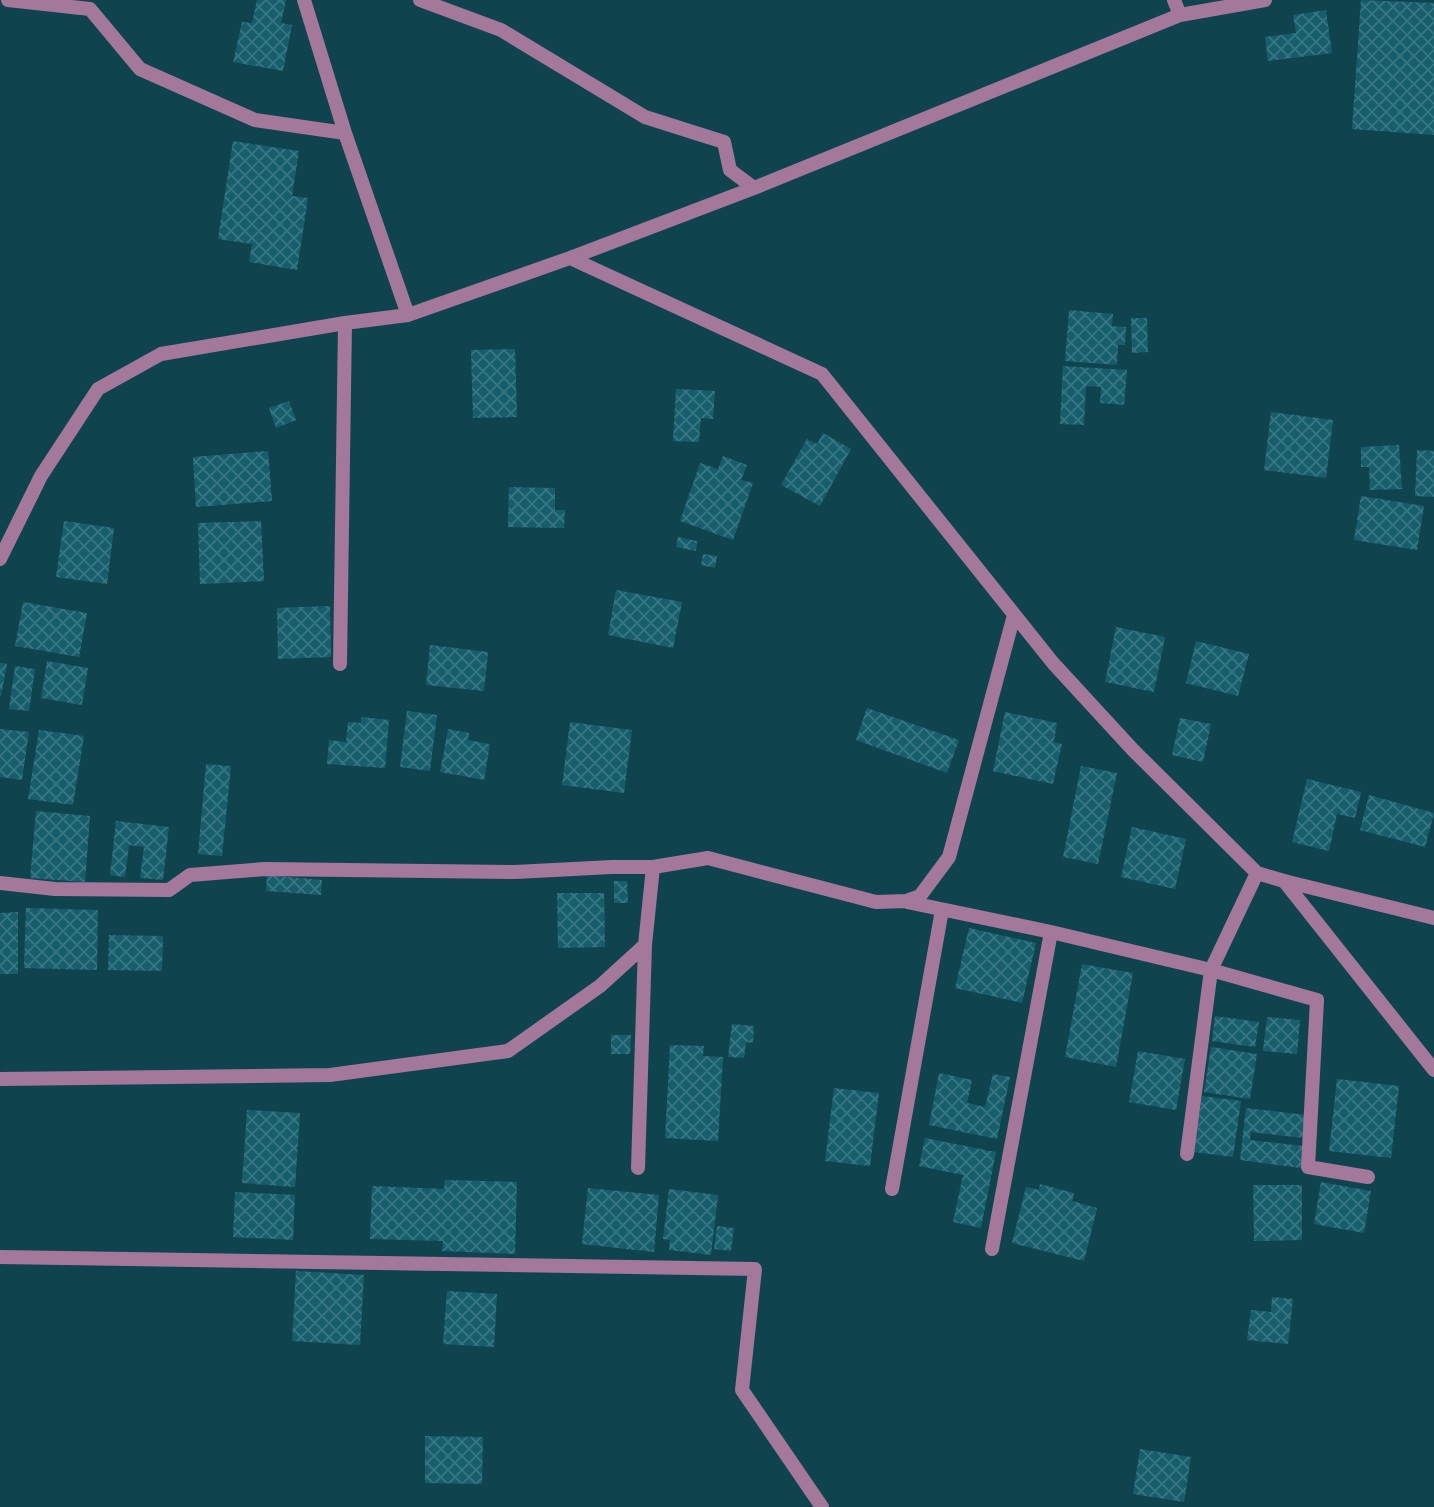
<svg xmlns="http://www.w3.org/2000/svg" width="1434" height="1507" font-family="'Source Serif 4',serif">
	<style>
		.building { fill: url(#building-cross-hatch) }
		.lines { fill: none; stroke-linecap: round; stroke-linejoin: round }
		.street { stroke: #a3789a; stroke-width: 14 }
	</style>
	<defs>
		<pattern id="building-cross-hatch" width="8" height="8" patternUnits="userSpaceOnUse" patternTransform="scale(1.75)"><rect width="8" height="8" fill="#175e6c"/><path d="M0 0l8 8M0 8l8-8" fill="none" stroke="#387682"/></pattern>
	</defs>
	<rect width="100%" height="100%" fill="#0f444f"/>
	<path class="building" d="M257,0H286L281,23L292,25L283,71L233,62L242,22L252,23Z
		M1361,0L1434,3V135L1352,129Z
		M1326,10L1332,53L1268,61L1265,37L1296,33L1293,15Z
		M233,141L299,151L292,196L308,198L297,270L249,262L252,244L218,239Z
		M1069,310L1113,314L1112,326L1126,327L1125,345H1118L1117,365L1065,361Z
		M1131,318H1147L1148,352L1132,353Z
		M515,349L517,417L473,418L471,350Z
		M1063,366L1127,370L1124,405L1100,403L1101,387L1086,386L1084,425L1060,424Z
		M676,389L715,391L713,419L701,418L699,442L673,441Z
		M289,401L296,420L276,428L269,408Z
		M1271,412L1333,420L1326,478L1264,470Z
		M823,433L851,449L820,506L781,485L807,439L817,444Z
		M1399,445L1402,489L1370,490L1369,467H1361V447Z
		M1417,450L1434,451V497L1415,496Z
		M268,451L272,501L196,507L193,457Z
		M723,456L747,465L741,480L753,483L733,540L680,521L700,463L718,469Z
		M509,487L555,488V510H565L564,528L508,527Z
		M1361,496L1424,506L1417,550L1354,540Z
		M64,521L114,528L107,584L56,577Z
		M261,521L264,581L200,584L198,523Z
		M678,537L697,541L696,551L676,547Z
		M703,554L717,556L715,568L701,565Z
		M616,590L682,602L673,648L608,635Z
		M23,602L87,613L79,657L15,646Z
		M330,606L331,657L278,659L277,608Z
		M1116,627L1165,637L1154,692L1105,682Z
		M1196,641L1249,654L1238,696L1186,683Z
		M430,645L488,652L484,691L426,685Z
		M47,661L88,668L82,705L41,698Z
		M0,663L7,664L1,696H0Z
		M15,666L35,669L29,711L9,709Z
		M867,708L959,740L947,773L856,740Z
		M407,711L437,715L430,771L400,767Z
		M1005,712L1057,723L1054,742L1062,744L1053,784L993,771Z
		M361,717L389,720L385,768L327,764L329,740L346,742L348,722L361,723Z
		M1180,718L1211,724L1203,762L1172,755Z
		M570,722L632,730L624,793L562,785Z
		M0,729L29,732L22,780L0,777Z
		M448,729L469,733L468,740L490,744L484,780L440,772Z
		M39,730L84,736L73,805L28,799Z
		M206,764L231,766L222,856L198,854Z
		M1081,766L1117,773L1098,864L1063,857Z
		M1307,779L1361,792L1355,818L1337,814L1329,851L1292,842Z
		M1369,795L1434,813L1425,847L1360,830Z
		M36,811L90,816L85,882L30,878Z
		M116,821L169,827L163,880L140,878L144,847L129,845L125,877L110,875Z
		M1132,827L1186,839L1175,889L1121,877Z
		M267,875L322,880L321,895L266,891Z
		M614,881H627L628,903H614Z
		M557,893H604L605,947L558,948Z
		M26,908L98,910L97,970L24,968Z
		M18,912V974H0V913Z
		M969,928L1036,943L1022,1003L955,988Z
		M109,935L163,936L162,971L108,970Z
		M1082,964L1133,973L1116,1067L1065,1057Z
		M1215,1016L1259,1022L1255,1047L1212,1041Z
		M1267,1017L1300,1020L1297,1054L1263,1051Z
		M732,1024L754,1026L753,1043L746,1042L744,1058L728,1057Z
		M611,1035H631L630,1054H611Z
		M670,1045L704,1046L703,1056L723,1057L718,1141L665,1138Z
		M1211,1047L1257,1054L1250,1099L1204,1092Z
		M1138,1051L1185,1059L1176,1110L1129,1102Z
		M939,1073L972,1080L967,1103L985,1107L993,1074L1010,1077L997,1139L929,1125Z
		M1337,1079L1399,1086L1391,1158L1329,1151Z
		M834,1088L879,1093L870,1166L825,1161Z
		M1202,1096L1241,1101L1233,1157L1194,1152Z
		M1246,1108L1307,1115L1304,1138L1251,1132L1250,1140L1303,1146L1301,1168L1240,1160Z
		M247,1110L300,1113L295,1187L242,1183Z
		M925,1138L996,1152L981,1228L953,1222L963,1175L919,1166Z
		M445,1180L517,1182L515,1254L442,1251L443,1241L370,1239L372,1186L444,1189Z
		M1321,1182L1371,1191L1364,1233L1314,1224Z
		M1040,1184L1074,1193L1072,1201L1097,1208L1084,1261L1012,1243L1026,1187L1039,1190Z
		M1253,1185H1302V1240L1254,1241Z
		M588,1188L659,1195L654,1252L582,1244Z
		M669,1189L718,1195L711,1255L669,1250L670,1240L663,1239Z
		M235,1192L295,1195L293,1240L233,1237Z
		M717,1226L734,1228L731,1251L714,1249Z
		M296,1271L364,1275L360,1345L292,1341Z
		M447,1291L497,1294L494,1347L443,1344Z
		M1272,1297L1293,1299L1288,1344L1247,1340L1251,1310L1271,1312Z
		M425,1436L483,1437L482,1484L425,1483Z
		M1140,1449L1191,1457L1184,1502L1133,1494Z"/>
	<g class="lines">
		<path class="street" d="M8,0L90,9L140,69L255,120L345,133
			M304,0L345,133L408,315
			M420,0L501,30L645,117L724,142L730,170L754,188
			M1180,15L1265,0
			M570,258L822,374L1053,663L1133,750L1257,873L1284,881L1434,1070
			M0,559L41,476L98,389L161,354L345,323L408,315L570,258L754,188L1180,15L1174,0
			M340,664L345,323
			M1284,881L1434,918
			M0,883L55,889L169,890L190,875L265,869L515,872L612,867H653
			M907,902L1051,932L992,1249
			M1051,932L1211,970L1317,1000L1308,1167L1368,1177
			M0,1079L330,1075L508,1051L600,986L645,945L653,867L708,858L876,902L906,901L920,896L949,857L1014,615
			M1187,1154L1211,970L1257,873
			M638,1168L645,945
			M892,1189L942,910
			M0,1257L755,1269L742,1390L822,1507"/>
	</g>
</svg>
